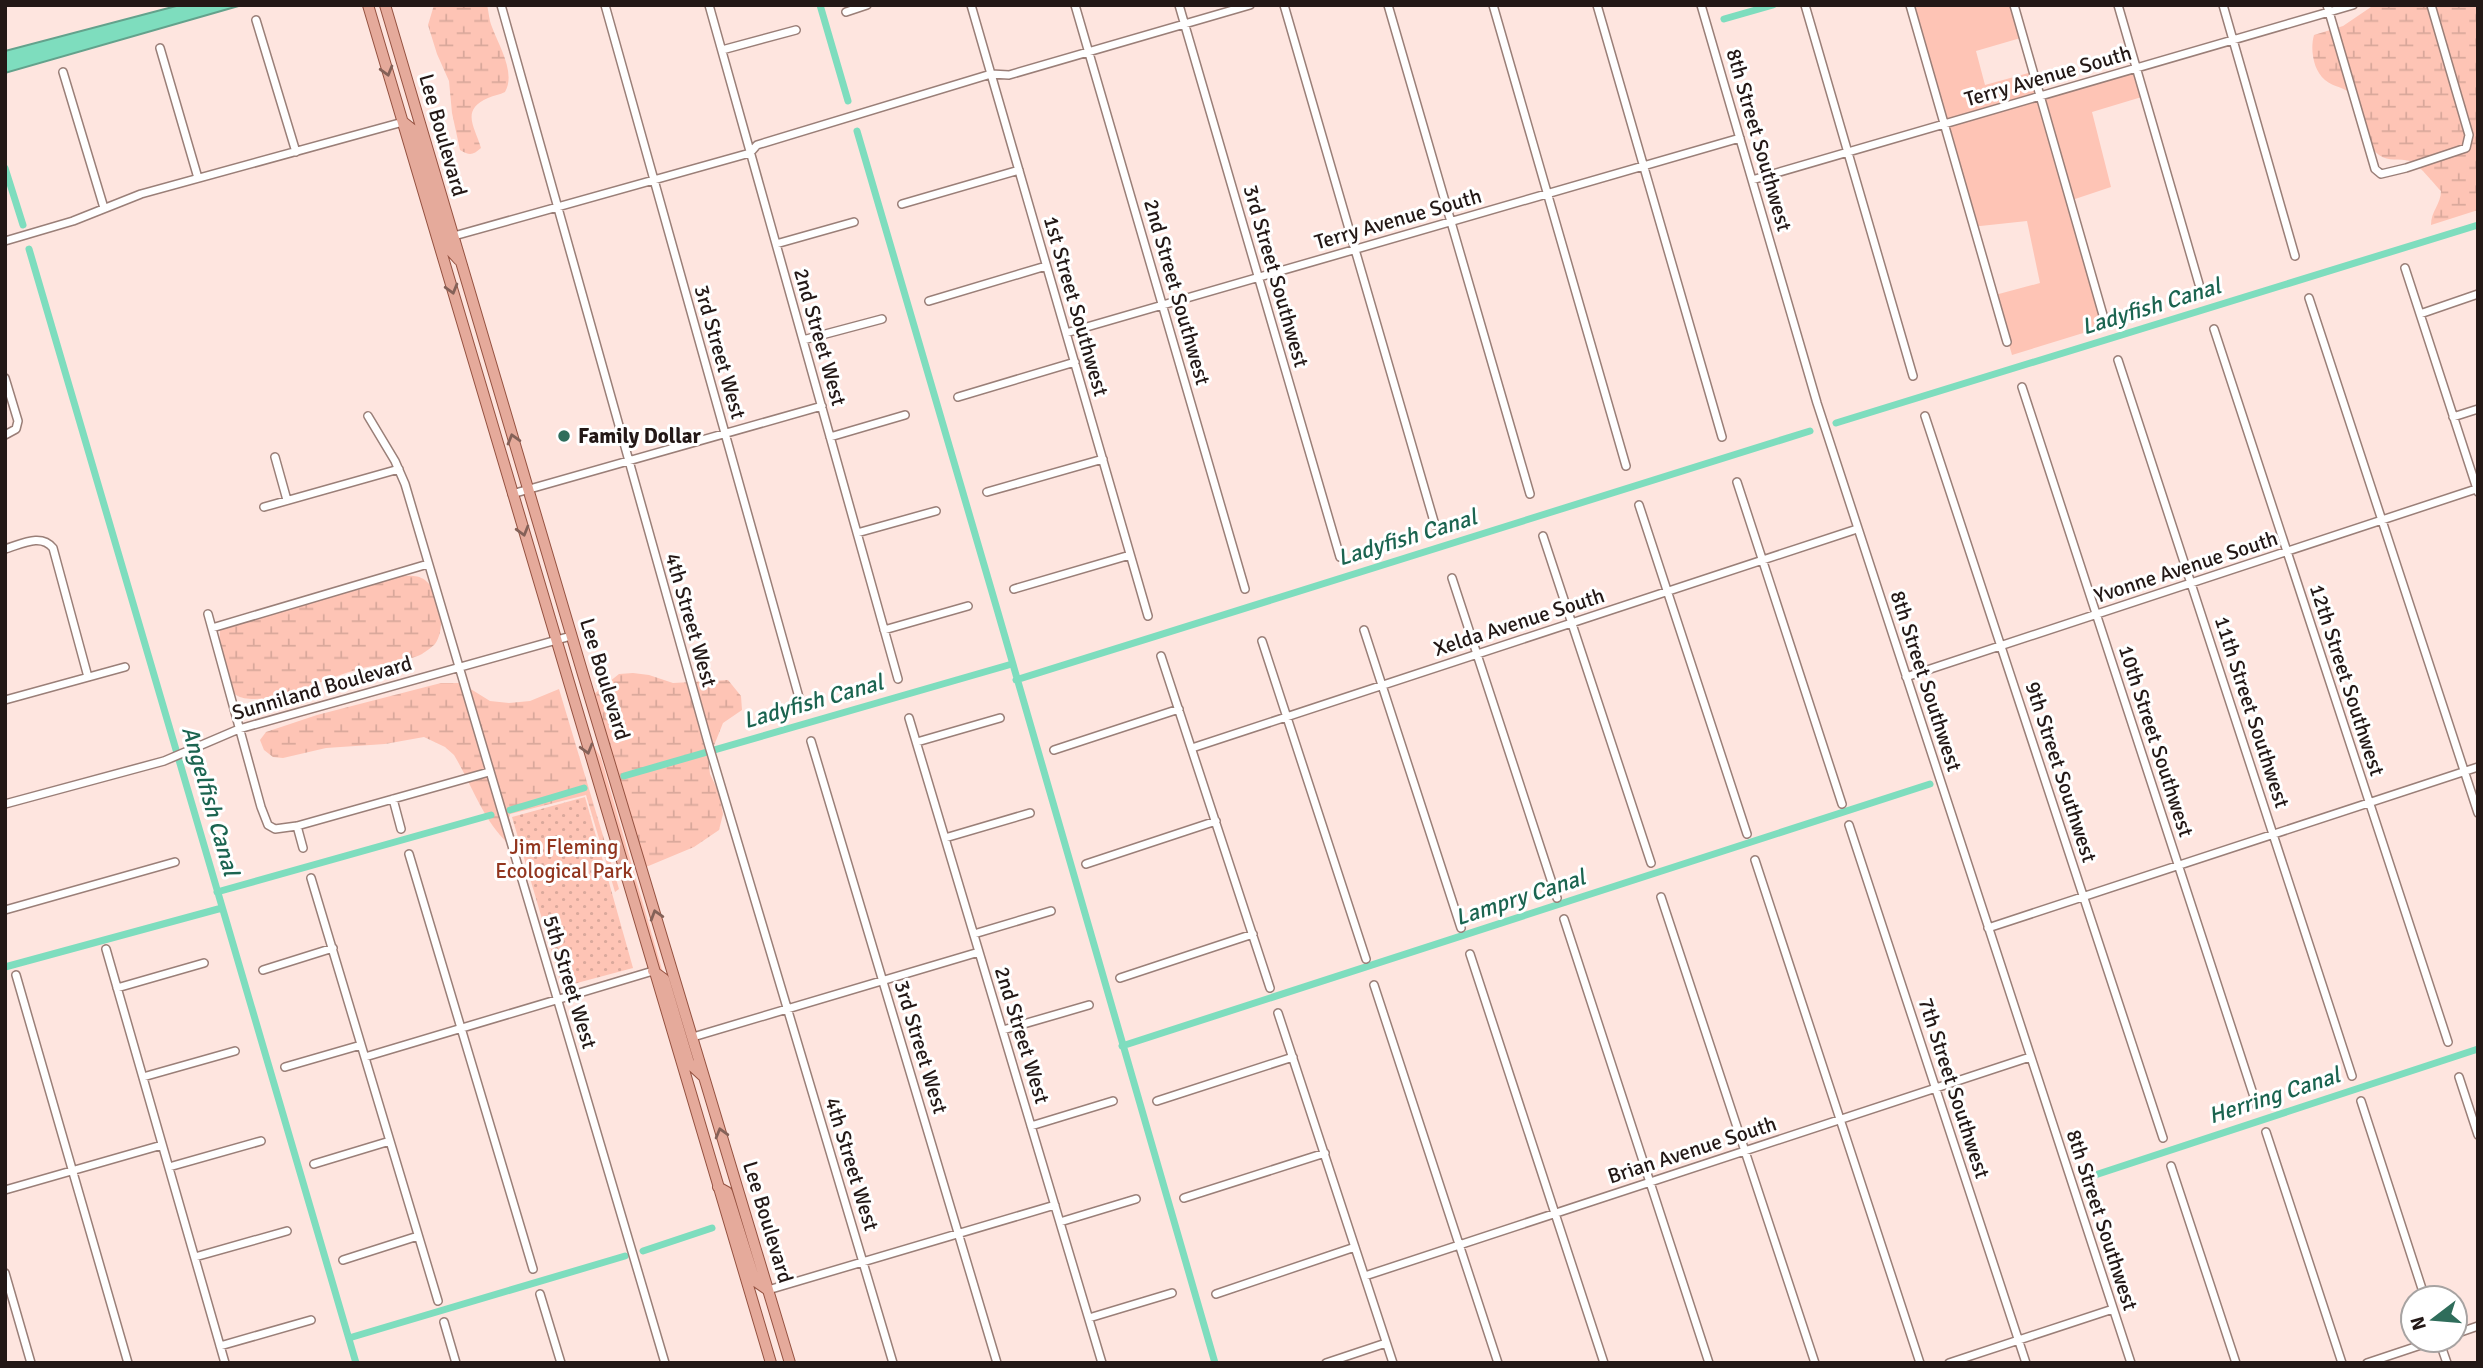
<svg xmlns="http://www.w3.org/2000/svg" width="2483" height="1368" font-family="Signika,sans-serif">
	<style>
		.grass { fill: #fec4b5 }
		.wetland { fill: url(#wetland-marsh) }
		.park { fill: url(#park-dots) }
		.water { fill: #7eddbe; stroke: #63a28c; stroke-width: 2 }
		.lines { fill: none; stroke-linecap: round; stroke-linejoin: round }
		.canal { stroke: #7eddbe; stroke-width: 7 }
		.minor-casing { stroke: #9a7f78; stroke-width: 10 }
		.major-casing { stroke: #955241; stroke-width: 12 }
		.minor { stroke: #fff; stroke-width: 7 }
		.major { stroke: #e5aa9b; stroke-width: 10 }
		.oneway { stroke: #846158 }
		.poi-dot { fill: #2f6d5b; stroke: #fff; stroke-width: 2.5 }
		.labels { text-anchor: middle; stroke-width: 6; stroke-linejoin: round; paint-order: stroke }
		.street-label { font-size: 21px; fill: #231816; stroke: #fff }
		.poi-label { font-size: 21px; font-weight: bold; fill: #231816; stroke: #fff; text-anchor: start }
		.park-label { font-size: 21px; fill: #92351e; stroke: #fff }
		.water-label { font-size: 23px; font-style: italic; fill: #1b6450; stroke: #fff }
	</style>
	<defs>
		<pattern id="wetland-marsh" width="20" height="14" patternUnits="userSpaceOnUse" patternTransform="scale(1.75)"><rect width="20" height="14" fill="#fec4b5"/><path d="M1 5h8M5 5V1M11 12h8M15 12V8" fill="none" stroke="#d9a89b"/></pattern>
		<pattern id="park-dots" width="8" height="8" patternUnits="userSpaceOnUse" patternTransform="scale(1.75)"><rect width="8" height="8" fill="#fec4b5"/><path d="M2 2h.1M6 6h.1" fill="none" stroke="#d9a89b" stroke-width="1.8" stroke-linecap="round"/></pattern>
	</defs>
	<rect width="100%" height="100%" fill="#fee5df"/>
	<path class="grass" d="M1915,5H2016L2024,37L1976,51L1985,85L2032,72L2039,96L2139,68L2145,96L2092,112L2111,187L2072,200L2106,326L2012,355L1995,295L2040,283L2027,221L1971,227Z
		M594,746L601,758L663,973L659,969L592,747Z"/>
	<path class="wetland" d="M434,5H487C489,13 489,20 492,27C499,46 516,73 505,92C500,95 494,95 488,98C460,110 475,127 481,148C473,155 470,156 460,150L452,113L449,81L437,54L428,25Z
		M2380,5H2478V210L2431,225C2431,211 2441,204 2441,191C2433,183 2419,164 2410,161C2399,158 2389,162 2379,155C2361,142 2365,112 2353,96C2345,86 2334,88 2325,80C2313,70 2310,49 2314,35L2343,26L2371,7Z
		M399,576C407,576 417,574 425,580C440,592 447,628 435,644C432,647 425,652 422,654C406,662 378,664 359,669C330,677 302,691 273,697C263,699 245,701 236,695C221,686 219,645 220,630Z
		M633,673L649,675L673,683L728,680L741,696L742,710L723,723L711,753L709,766L710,774L719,793L723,814L719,830L694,847L646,867L594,694L619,674Z
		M441,683H461L490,701L509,703L530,701L559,689L619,889L615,892L586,795L510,814L509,818L519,853C484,826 476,792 454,755L445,747L424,737L385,744L326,748L283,758L273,757L264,750L260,740L266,732L317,715Z"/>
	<path class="park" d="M585,797L633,968L562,987L512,817Z"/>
	<path class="water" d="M180,5H242L5,73V51Z"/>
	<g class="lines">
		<path class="canal" d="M820,5L848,101
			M1724,19L1773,5
			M857,131C979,541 1095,952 1215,1363
			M5,168L23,225
			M29,249L356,1363
			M1836,423L2478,225
			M1016,680L1810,431
			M624,776L1012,664
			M510,810L584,788
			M217,892L491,815
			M5,967L222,908
			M1122,1046L1930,784
			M2083,1179L2478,1049
			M643,1251L712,1228
			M349,1338L625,1256"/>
		<defs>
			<path id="minor" d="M501,5L709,746L893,1363
				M605,5L802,708
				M709,5L898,679
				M971,5L1148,616
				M1075,5L1245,589
				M1179,5L1340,557
				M1284,5L1435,525
				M1388,5L1530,494
				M1493,5L1626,466
				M1597,5L1722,437
				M1701,5L1817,403L2131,1363
				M1805,5L1913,376
				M1910,5L2007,342
				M2014,5L2103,315
				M2118,5L2199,284
				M2223,5L2295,256
				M2327,5L2375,169L2381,174L2406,168L2466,148L2469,135L2431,5
				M846,12L867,5
				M256,20L296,152
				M160,48L198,178
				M722,50L796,30
				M63,72L104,208
				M1752,180L2353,5
				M902,204L1019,170
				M454,236L750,153L757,145L991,74L1009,75L1250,5
				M5,241L73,221L141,194L403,122
				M776,244L854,222
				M2405,268L2478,492
				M2309,298L2478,813
				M929,301L1046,266
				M2420,314L2478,294
				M2214,329L2448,1042
				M1066,333L1740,138
				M803,340L882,319
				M2118,360L2352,1076
				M5,378L18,421L16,429L5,435
				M2022,387L2257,1106
				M958,397L1075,362
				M368,416L395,461L405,484L665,1363
				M1925,416L2163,1138
				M2453,417L2478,409
				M830,437L905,415
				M275,457L287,500
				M1737,482L1842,804
				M987,492L1103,459
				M512,494L822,406
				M1639,505L1747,834
				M264,507L399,469
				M857,533L936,511
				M1543,536L1651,863
				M5,549C22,544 41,533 53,548L88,677
				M1452,578L1557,898
				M1014,589L1130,555
				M208,614L261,807L268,825L275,829L297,826L489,772
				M212,628L428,564
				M884,630L968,606
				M1364,630L1461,928
				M1262,641L1366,959
				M1161,656L1270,988
				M1906,677L2476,489
				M5,700L125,667
				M909,718L1102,1363
				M811,741L997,1363
				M917,742L1000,718
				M1192,748L1857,529
				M1054,750L1179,709
				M393,799L401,829
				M5,804L164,761L239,729L571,636
				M1849,825L2026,1363
				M297,826L303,848
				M945,838L1030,813
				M409,854L533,1269
				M1755,860L1920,1363
				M1086,864L1216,821
				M311,878L438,1301
				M1661,897L1815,1363
				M5,910L175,862
				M1564,919L1709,1363
				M1988,928L2478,767
				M974,934L1051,911
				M106,949L225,1363
				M1470,954L1604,1363
				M263,970L333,948
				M16,975L128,1363
				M1120,978L1253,934
				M1374,985L1498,1363
				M117,988L204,963
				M1278,1013L1393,1363
				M1003,1030L1089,1005
				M693,1037L979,952
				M365,1057L653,971
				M285,1067L361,1045
				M143,1077L235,1051
				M2459,1077L2478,1135
				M1157,1101L1293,1057
				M2361,1101L2425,1298
				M1031,1126L1113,1101
				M2266,1132L2342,1363
				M314,1164L390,1141
				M2171,1166L2236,1363
				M169,1167L261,1141
				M5,1190L162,1145
				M1184,1198L1325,1153
				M1060,1222L1136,1199
				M195,1257L287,1231
				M343,1260L418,1236
				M5,1273L31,1363
				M1365,1276L2030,1057
				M768,1290L1055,1205
				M540,1294L561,1363
				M1216,1294L1355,1247
				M1089,1318L1172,1293
				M444,1322L456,1363
				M2455,1334L2478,1326
				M2439,1340L2447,1363
				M220,1346L311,1320
				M1326,1363L1386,1343
				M1949,1363L2113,1309
				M2367,1363L2436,1340"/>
			<path id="major" d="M368,5L771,1363
				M385,5L582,671L790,1363
				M403,122L413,130L448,248L459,260
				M653,971L664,979L689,1063L703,1076
				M718,1187L727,1192L755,1281L768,1290"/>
		</defs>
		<use href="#minor" class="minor-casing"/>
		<use href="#major" class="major-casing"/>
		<use href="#minor" class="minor"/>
		<use href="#major" class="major"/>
	</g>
	<defs><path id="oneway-chevron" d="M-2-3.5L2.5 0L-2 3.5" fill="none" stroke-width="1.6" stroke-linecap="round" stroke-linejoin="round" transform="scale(1.75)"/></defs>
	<g class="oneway">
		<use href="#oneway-chevron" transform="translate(387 71) rotate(74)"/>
		<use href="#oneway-chevron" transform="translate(452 289) rotate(74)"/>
		<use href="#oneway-chevron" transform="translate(513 439) rotate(-106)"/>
		<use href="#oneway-chevron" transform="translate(523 531) rotate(74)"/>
		<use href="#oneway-chevron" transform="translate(587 749) rotate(74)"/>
		<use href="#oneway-chevron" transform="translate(656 915) rotate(-107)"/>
		<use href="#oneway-chevron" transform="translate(721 1133) rotate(-106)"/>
	</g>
	<circle class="poi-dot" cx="564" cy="436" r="7"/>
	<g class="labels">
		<g class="street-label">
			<text transform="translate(2048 76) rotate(-16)" y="7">Terry Avenue South</text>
			<text transform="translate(443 135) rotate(74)" y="7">Lee Boulevard</text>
			<text transform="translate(1759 140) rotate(74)" y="7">8th Street Southwest</text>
			<text transform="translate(1398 219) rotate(-16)" y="7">Terry Avenue South</text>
			<text transform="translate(1276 276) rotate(74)" y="7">3rd Street Southwest</text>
			<text transform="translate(1177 292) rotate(74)" y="7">2nd Street Southwest</text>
			<text transform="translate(1076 306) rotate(74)" y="7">1st Street Southwest</text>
			<text transform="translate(820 337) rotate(74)" y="7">2nd Street West</text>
			<text transform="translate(720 352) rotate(74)" y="7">3rd Street West</text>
			<text transform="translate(2186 567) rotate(-18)" y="7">Yvonne Avenue South</text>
			<text transform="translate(691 620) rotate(74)" y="7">4th Street West</text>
			<text transform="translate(1519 622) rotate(-18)" y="7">Xelda Avenue South</text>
			<text transform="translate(605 679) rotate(73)" y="7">Lee Boulevard</text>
			<text transform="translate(2347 680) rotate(72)" y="7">12th Street Southwest</text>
			<text transform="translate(1926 681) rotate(72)" y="7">8th Street Southwest</text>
			<text transform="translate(322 688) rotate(-16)" y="7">Sunniland Boulevard</text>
			<text transform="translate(2252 712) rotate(72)" y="7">11th Street Southwest</text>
			<text transform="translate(2156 741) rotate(72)" y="7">10th Street Southwest</text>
			<text transform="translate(2061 772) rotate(72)" y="7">9th Street Southwest</text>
			<text transform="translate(570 982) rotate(73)" y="7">5th Street West</text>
			<text transform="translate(1022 1035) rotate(73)" y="7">2nd Street West</text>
			<text transform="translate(921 1047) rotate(73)" y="7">3rd Street West</text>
			<text transform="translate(1954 1088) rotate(72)" y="7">7th Street Southwest</text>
			<text transform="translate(1692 1150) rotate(-18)" y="7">Brian Avenue South</text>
			<text transform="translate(852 1164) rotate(73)" y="7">4th Street West</text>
			<text transform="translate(2102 1220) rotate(72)" y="7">8th Street Southwest</text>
			<text transform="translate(768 1222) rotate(73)" y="7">Lee Boulevard</text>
		</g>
		<g class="poi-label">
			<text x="578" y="443">Family Dollar</text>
		</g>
		<g class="park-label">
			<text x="564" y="854">Jim Fleming<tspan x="564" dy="24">Ecological Park</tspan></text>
		</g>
		<g class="water-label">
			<text transform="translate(2151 306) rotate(-17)" y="8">Ladyfish Canal</text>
			<text transform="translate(1407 537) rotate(-17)" y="8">Ladyfish Canal</text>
			<text transform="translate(813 701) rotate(-16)" y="8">Ladyfish Canal</text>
			<text transform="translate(211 801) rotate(74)" y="8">Angelfish Canal</text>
			<text transform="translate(1520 897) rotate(-18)" y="8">Lampry Canal</text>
			<text transform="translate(2274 1095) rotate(-18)" y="8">Herring Canal</text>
		</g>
	</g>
	<rect width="2483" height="1368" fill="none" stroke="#231816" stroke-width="14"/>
	<g transform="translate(2434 1319) rotate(254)"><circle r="33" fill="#ffffff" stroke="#a7a3a2" stroke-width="2"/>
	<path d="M0-5L12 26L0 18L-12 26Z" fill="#2f6d5b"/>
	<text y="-10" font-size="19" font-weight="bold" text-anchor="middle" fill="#231816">N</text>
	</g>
</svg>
